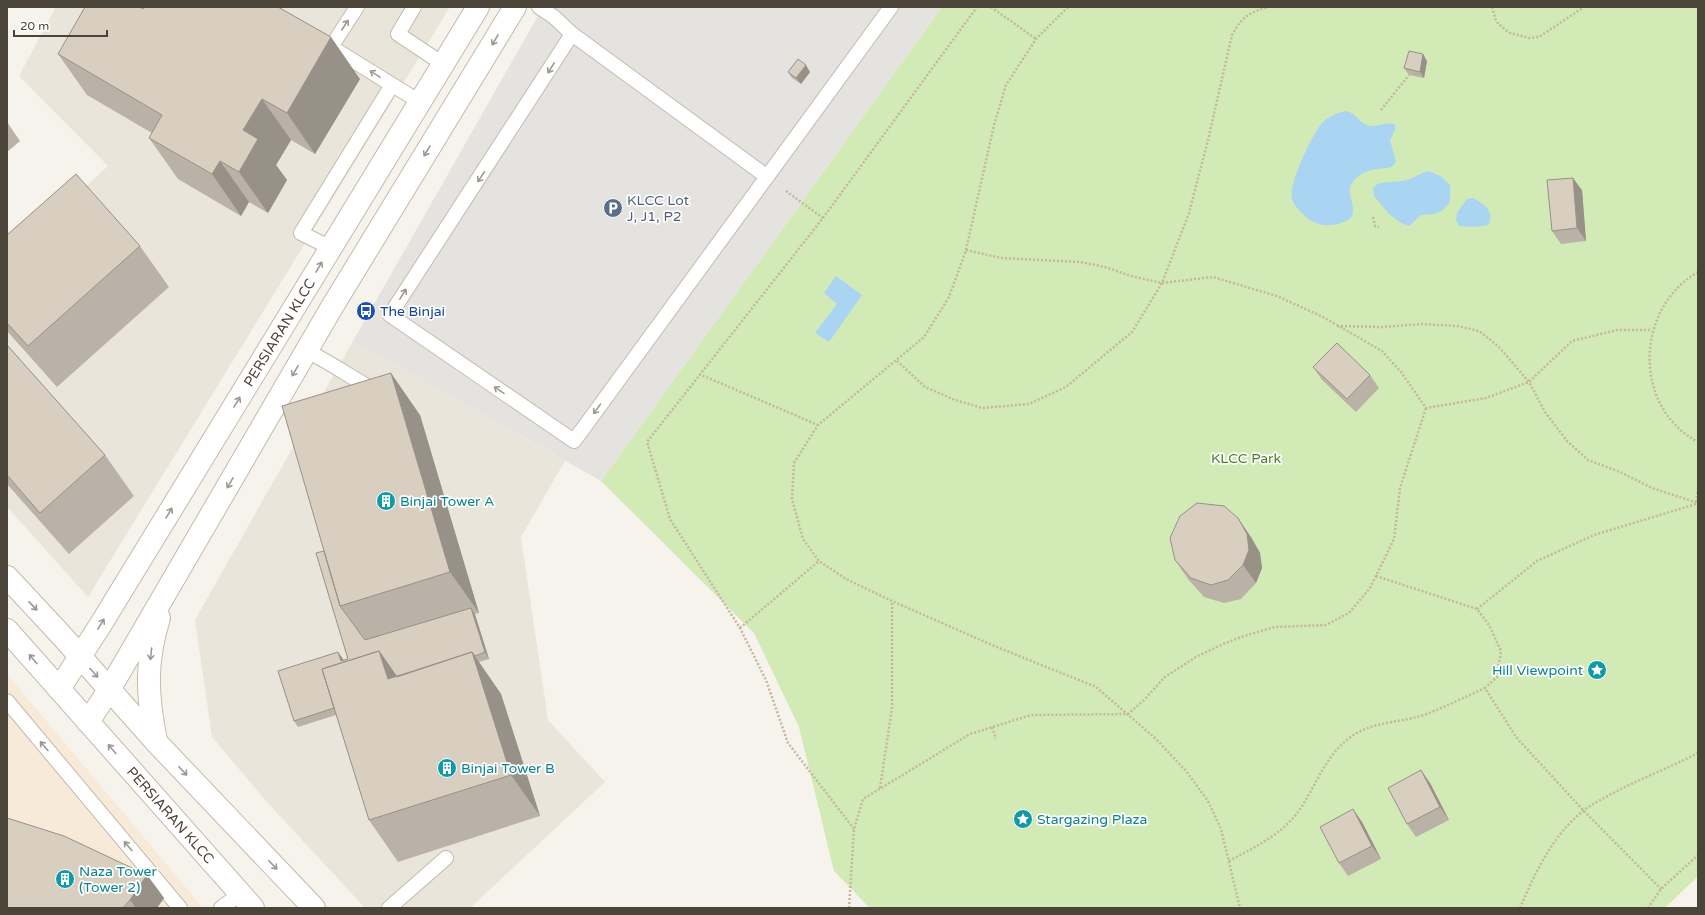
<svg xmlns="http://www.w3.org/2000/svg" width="1705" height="915" font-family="'Varela Round',sans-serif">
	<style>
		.residential { fill: #eae5da }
		.commercial { fill: #f7ead8 }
		.green { fill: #d2eab5 }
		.parking { fill: #e5e3e0 }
		.water { fill: #a9d4f2 }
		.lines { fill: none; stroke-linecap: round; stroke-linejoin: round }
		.service-casing { stroke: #c2bbae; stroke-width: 16 }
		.minor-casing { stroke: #c2bbae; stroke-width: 24 }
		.path { stroke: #c4b79f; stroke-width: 2.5; stroke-dasharray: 2 2; stroke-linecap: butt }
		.service { stroke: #fff; stroke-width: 14 }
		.minor { stroke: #fff; stroke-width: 22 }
		.wall { fill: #bab2a6 }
		.shaded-wall { fill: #979187 }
		.building { fill: #d8cfc1; stroke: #979187 }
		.oneway { stroke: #9c9892 }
		.labels { text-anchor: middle; stroke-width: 3.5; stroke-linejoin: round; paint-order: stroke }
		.service-label { font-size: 14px; fill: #4e5e75; stroke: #fff; text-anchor: start }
		.transit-label { font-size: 14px; fill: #164399; stroke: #fff; text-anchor: start }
		.street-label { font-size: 14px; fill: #4b4439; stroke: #fff }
		.park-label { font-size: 14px; fill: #4a7f2a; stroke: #fff }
		.culture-label { font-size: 14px; fill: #0d838f; stroke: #fff; text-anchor: start }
	</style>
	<rect width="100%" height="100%" fill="#f6f3ec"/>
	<path class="residential" d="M56,7H450L88,597L7,507V259L108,166L19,76Z
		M353,341L565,461L521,537L548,720L605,782L470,908H365L267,802L212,737L195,620Z"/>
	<path class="commercial" d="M7,674L203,908H7Z"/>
	<path class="green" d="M942,7H1698V876L1665,908H870L834,871L799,727L754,633L601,481Z"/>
	<path class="parking" d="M543,7H942L601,481L353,341Z"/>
	<path class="water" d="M1346,111C1357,113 1359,124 1370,126C1379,127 1387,121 1395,125V130L1390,140L1396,162L1392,167C1382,169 1369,169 1360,175C1342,188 1353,196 1353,211C1354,221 1337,225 1330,225C1320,226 1312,222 1305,216C1300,211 1294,206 1292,199C1288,184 1313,132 1324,121C1331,115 1338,113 1346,111Z
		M1429,171L1442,177L1450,185V202C1440,215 1436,214 1421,215L1409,226L1401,223L1389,214L1374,196L1373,187C1383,180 1391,183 1402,181C1411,180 1420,173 1429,171Z
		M1473,198C1484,204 1495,211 1488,225L1476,227L1459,226L1456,220L1457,213L1467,199Z
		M836,276L862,295L829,342L815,333L837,304L824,293Z"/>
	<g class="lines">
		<defs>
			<path id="service" d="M357,7L331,47L420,102
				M414,7L398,34L443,64
				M539,7L554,17L572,34L766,176
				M572,34L390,315L574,441L891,7
				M331,248L301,233L392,85
				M307,351C331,363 352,378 376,391
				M7,701L180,908
				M221,908L240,894
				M389,908L446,858"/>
			<g id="minor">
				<path d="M7,577L62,636L157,743L314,908"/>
				<path id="s1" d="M7,630L253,908"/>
				<path id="s2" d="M59,689L101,624L478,7"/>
				<path d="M88,722L109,690L332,307L515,7"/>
				<path d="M156,741C147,696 145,663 159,618"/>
			</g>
		</defs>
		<use href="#service" class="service-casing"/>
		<use href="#minor" class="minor-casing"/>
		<path class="path" d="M991,7L1036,39
			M1068,7L1036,39L1006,85L994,125L966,250L949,297L924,337L818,425L794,463L792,499L803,539L819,561L846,579L892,601L992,645L1096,687L1155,738L1186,771L1208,801L1221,829L1240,908
			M1492,7L1496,21L1502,27L1510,33L1529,38L1539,37L1584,7
			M1381,110L1409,75
			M786,191L823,218
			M1373,217L1375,226L1379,227
			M966,250L1001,258L1080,262L1105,267L1131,276L1162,283L1213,277L1277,296L1323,317L1382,351L1401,372L1426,408L1486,398L1529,382L1572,341L1617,330H1652
			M1698,272C1635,308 1632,407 1698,442
			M1337,326L1382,327L1421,324L1457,326L1479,331L1499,347L1529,382L1545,412L1567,441L1588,460L1620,472L1652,488L1698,503
			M897,361L925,387L955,400L982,408L1029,404L1066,387L1132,332L1162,283L1189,213L1208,140L1232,35C1242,17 1248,13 1268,7
			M699,374L818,425
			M1376,576L1477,609L1489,625L1501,651L1497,677L1485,688L1516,737L1583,810L1661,889
			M1477,609L1537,561L1594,535L1696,504L1698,489
			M740,628L819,561
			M992,727L996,739
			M880,788L892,708V601
			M854,829L788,743L766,680L740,628L670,519L647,442L823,218L977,7
			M1229,861C1251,849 1277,837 1294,817C1315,792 1322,757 1352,736C1374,721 1399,723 1424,715C1445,707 1465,697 1485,688
			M849,908L854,829L863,799L970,734L1031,715L1128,714L1144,700L1165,677L1196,657L1223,644L1244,636L1275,627L1326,625L1349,613L1370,588L1394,539L1400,488L1426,408
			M1520,908C1535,873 1552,836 1583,811C1589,806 1597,802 1604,798C1634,781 1667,769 1698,753
			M1648,908L1661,889L1698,855"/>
		<use href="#service" class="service"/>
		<use href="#minor" class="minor"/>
	</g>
	<path class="wall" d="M144,7H282L281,9L360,79L315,154L291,140L276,165L287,180L268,213L249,202L241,216L178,179L149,138L152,133L87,95L58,54L143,9Z
		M1427,61L1424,78L1409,75L1404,68Z
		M788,72H810L801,84L792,78Z
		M7,122L20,141L7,152Z
		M1582,190L1586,241L1561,244L1552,231Z
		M7,235L140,246L169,287L57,387L7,331Z
		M7,345L105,455L134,496L69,554L7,484Z
		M1313,367L1370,375L1379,388L1356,412L1322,380Z
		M420,415L479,613L475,614L489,659L479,662L501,694L540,816L398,862L369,820L336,715L298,727L294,721L338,652L343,660L348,659L324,551Z
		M1251,537L1260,553L1262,568L1256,583L1241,599L1224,603L1204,597L1188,579L1175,560Z
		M1430,783L1449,820L1416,837L1407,824Z
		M1362,822L1381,859L1348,876L1339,863Z
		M147,875L164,898L157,908H7Z"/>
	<path class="shaded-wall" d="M331,37L360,79L315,154L287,113Z
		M1423,54L1427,61L1424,78L1420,72Z
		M806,65L810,72L801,84L796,78Z
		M262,99L291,140L276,165L287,180L268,213L239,172L243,130Z
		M220,161L249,202L241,216L212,174Z
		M1573,178L1582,190L1586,241L1577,228Z
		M391,373L420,415L479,613L450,572Z
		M1238,518L1251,537L1260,553L1262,568L1256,583L1243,565Z
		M471,608L475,615L489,659L485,652Z
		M379,651L408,692L388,679Z
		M338,652L343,659L346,668L341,661Z
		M472,652L501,694L540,816L511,775Z
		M1421,770L1430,783L1449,820L1440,807Z
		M1353,809L1362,822L1381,859L1372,846Z
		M147,875L164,898L157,908H136L130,900Z"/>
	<path class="building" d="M85,7H140L143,9L144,7H278L331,37L287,113L262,99L243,130L258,139L239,172L220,161L212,174L149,138L162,115L58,54Z
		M1409,51L1423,54L1420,72L1404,68Z
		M798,59L806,65L796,78L788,72Z
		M76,174L140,246L28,346L7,323V235Z
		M1573,178L1577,228L1552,231L1547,180Z
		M1337,343L1370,375L1347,399L1313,367Z
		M7,345L105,455L40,513L7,475Z
		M391,373L450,572L340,606L282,406Z
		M1197,503L1224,506L1238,518L1247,534L1249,550L1243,565L1228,580L1211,585L1191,578L1175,560L1170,538L1180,516Z
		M324,551L340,606L365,640L471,608L485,652L475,656L472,652L397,677L379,651L322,669L334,708L294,721L278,671L338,652L341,661L348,659L316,553Z
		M379,651L388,679L472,652L511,775L369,820L322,669Z
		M1421,770L1440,807L1407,824L1388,788Z
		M1353,809L1372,846L1339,863L1320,827Z
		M7,818L64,836L147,875L130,900L123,908H7Z"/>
	<defs><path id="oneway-shaft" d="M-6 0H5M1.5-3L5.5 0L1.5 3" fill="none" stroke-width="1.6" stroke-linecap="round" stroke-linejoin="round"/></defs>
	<g class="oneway">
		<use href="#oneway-shaft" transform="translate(345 25) rotate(-57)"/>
		<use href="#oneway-shaft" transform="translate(495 40) rotate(121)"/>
		<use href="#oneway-shaft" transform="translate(551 68) rotate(122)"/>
		<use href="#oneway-shaft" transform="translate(375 74) rotate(-148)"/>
		<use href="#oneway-shaft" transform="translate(427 151) rotate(121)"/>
		<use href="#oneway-shaft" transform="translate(481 177) rotate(124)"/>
		<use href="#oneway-shaft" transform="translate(319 267) rotate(-59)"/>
		<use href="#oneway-shaft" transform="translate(403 294) rotate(-58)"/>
		<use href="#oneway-shaft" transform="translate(295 371) rotate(120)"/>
		<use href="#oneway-shaft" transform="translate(499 390) rotate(-146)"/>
		<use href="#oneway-shaft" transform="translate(237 402) rotate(-59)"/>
		<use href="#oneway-shaft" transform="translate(597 409) rotate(126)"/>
		<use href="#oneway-shaft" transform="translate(230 483) rotate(120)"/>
		<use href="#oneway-shaft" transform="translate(169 513) rotate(-59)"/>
		<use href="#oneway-shaft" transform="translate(33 606) rotate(47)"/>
		<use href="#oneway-shaft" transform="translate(101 624) rotate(-58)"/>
		<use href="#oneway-shaft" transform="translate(151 654) rotate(96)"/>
		<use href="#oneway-shaft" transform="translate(33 659) rotate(-131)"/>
		<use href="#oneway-shaft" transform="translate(94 673) rotate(48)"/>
		<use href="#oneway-shaft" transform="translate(44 746) rotate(-130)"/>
		<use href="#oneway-shaft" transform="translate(112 749) rotate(-131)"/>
		<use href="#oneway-shaft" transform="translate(183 771) rotate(46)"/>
		<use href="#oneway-shaft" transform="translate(128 846) rotate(-130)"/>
		<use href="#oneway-shaft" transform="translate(273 865) rotate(46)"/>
	</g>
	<defs>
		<symbol id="parking-disc" viewBox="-11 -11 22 22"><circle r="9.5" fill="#5c6f8a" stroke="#fff"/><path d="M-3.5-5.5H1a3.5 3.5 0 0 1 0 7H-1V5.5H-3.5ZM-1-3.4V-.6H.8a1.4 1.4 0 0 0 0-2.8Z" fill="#fff"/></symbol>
		<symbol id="bus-disc" viewBox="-11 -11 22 22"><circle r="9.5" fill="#1a4fb4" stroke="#fff"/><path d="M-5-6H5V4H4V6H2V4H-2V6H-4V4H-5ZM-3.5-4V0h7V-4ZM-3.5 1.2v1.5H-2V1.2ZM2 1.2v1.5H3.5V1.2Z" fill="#fff"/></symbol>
		<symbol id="building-disc" viewBox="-11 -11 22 22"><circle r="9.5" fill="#0f9aa8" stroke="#fff"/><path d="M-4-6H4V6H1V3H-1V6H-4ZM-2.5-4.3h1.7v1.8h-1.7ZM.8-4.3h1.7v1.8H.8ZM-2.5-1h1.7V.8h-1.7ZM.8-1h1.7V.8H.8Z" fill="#fff"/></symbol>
		<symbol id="sight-disc" viewBox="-11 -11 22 22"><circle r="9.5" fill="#0f9aa8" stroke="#fff"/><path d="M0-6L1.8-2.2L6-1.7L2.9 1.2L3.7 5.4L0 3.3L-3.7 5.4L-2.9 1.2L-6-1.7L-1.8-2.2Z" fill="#fff"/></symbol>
	</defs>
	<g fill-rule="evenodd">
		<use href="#parking-disc" x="602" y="197" width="22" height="22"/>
		<use href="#bus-disc" x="355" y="300" width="22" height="22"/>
		<use href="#building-disc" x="375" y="490" width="22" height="22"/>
		<use href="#sight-disc" x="1586" y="659" width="22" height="22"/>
		<use href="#building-disc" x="436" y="757" width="22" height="22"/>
		<use href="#sight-disc" x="1012" y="808" width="22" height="22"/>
		<use href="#building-disc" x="54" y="868" width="22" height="22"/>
	</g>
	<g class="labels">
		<g class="service-label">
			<text x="627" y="205">KLCC Lot<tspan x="627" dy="16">J, J1, P2</tspan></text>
		</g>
		<g class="transit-label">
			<text x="380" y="316">The Binjai</text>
		</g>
		<g class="street-label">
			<text dy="5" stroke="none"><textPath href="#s2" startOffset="419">PERSIARAN KLCC</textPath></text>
			<text dy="5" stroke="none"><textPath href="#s1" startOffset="247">PERSIARAN KLCC</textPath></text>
		</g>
		<g class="park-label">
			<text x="1246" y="463">KLCC Park</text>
		</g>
		<g class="culture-label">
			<text x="400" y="506">Binjai Tower A</text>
			<text x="1583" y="675" text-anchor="end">Hill Viewpoint</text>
			<text x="461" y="773">Binjai Tower B</text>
			<text x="1037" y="824">Stargazing Plaza</text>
			<text x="79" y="876">Naza Tower<tspan x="79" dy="16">(Tower 2)</tspan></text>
		</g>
	</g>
	<rect width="1705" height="915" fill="none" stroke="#4b4439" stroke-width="16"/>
	<path d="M14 30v6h93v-6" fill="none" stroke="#4b4439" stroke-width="2"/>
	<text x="20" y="30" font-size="12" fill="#4b4439" stroke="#ffffff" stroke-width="3" paint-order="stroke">20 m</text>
</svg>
